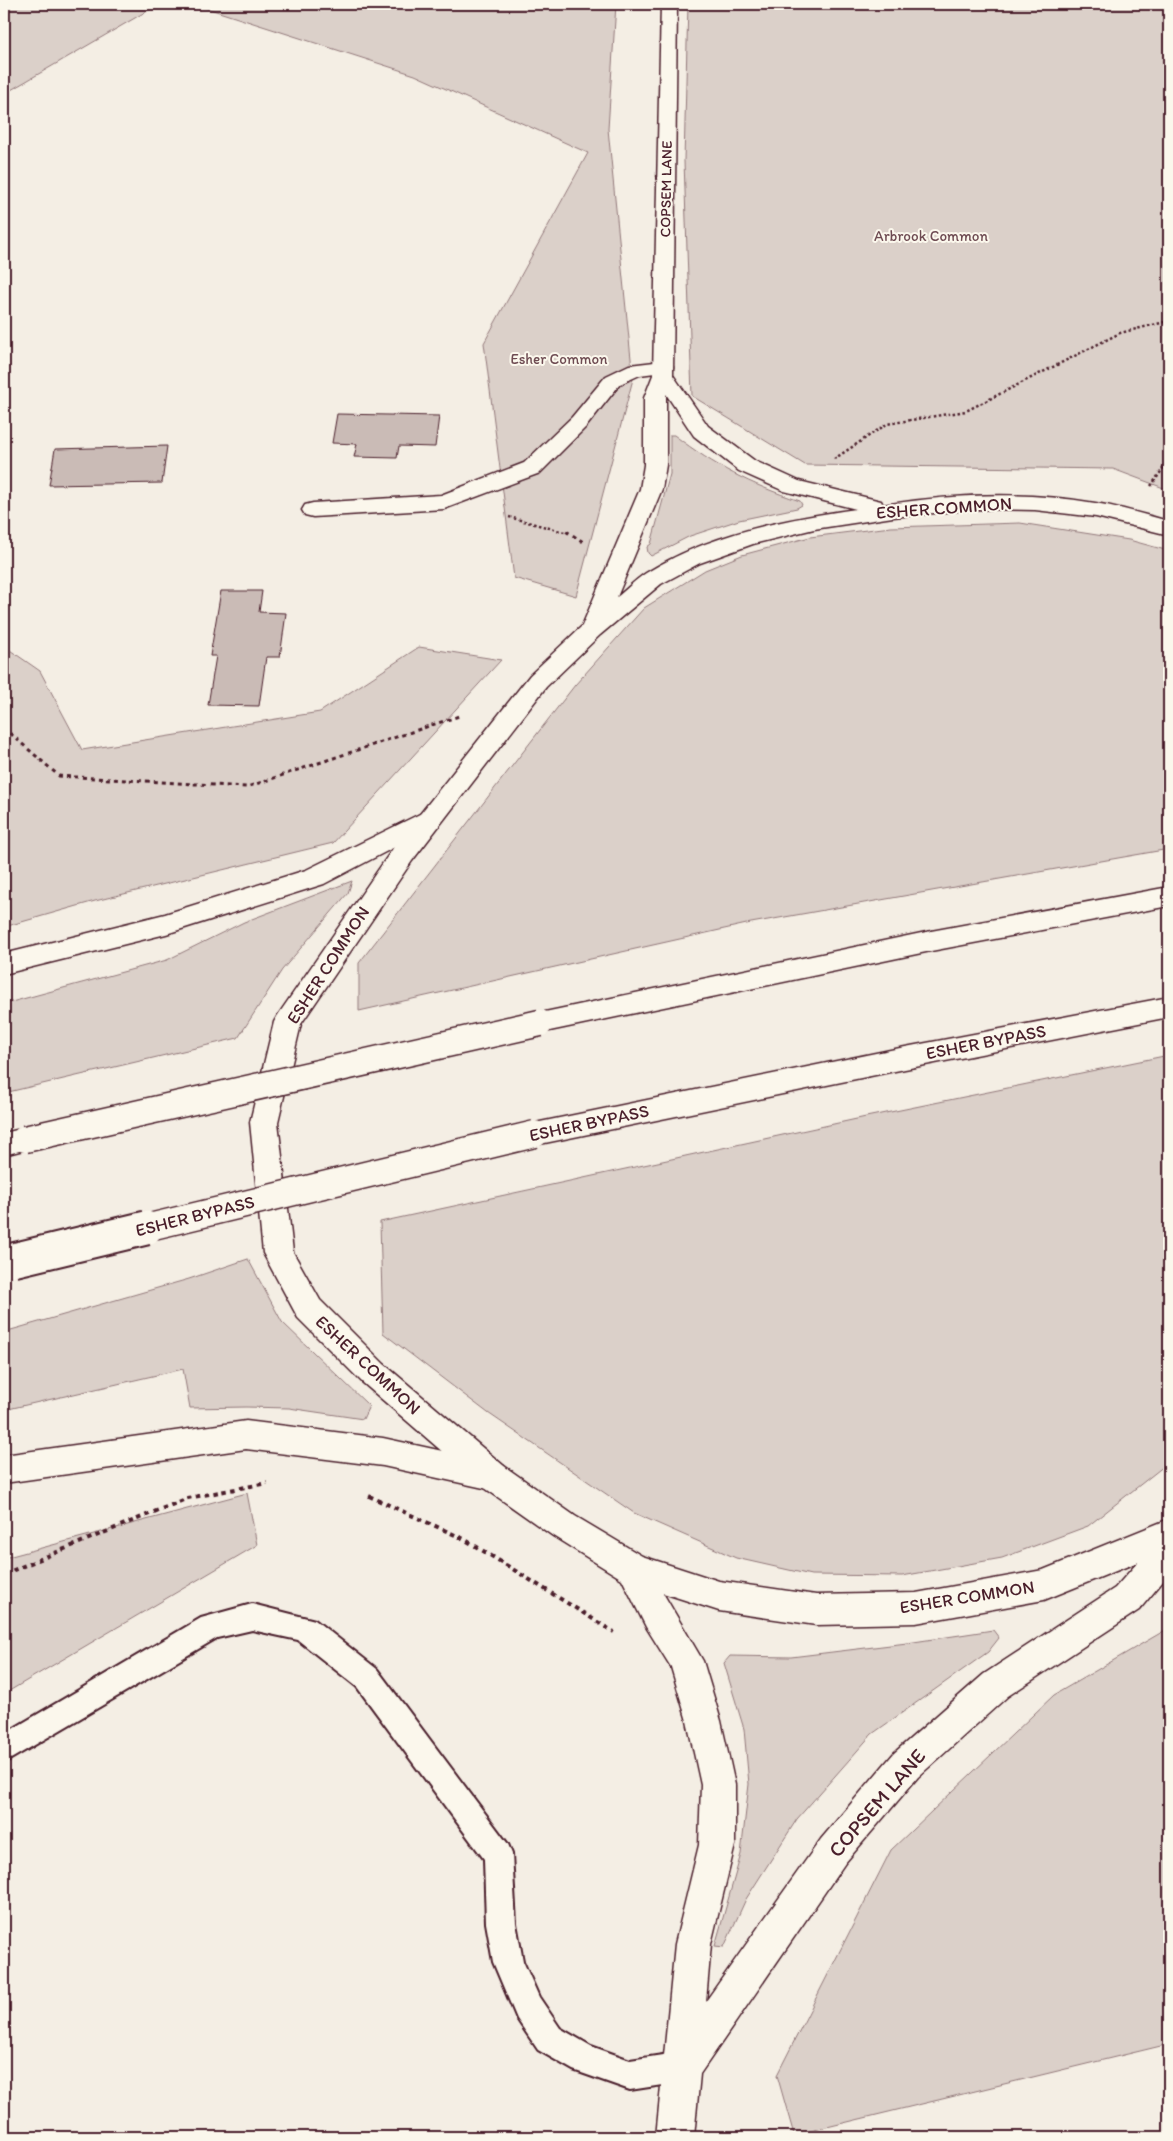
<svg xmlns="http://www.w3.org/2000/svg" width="1173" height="2141" font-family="Itim,sans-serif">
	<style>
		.green { fill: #dbd0c9; stroke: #92787a }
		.building { fill: #cabbb6; stroke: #4a1f2b }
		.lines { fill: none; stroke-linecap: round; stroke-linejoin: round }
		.service-casing { stroke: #4a1f2b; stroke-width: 4 }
		.minor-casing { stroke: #4a1f2b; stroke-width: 3 }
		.primary-casing { stroke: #4a1f2b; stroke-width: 3 }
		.trunk-casing { stroke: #4a1f2b; stroke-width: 3 }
		.path-far2 { stroke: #4a1f2b; stroke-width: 2.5; stroke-dasharray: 2.5 2.5; stroke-linecap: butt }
		.path-far1 { stroke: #4a1f2b; stroke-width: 3; stroke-dasharray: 4 4; stroke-linecap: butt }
		.path { stroke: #4a1f2b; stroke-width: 4; stroke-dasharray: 4.5 4.5; stroke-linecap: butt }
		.service { fill: #fbf7ec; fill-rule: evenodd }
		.minor { fill: #fbf7ec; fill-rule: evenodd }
		.primary { fill: #fbf7ec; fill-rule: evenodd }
		.trunk { fill: #fbf7ec; fill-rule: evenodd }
		.trunk-bridge-far1-casing { stroke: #4a1f2b; stroke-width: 29; stroke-linecap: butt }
		.trunk-bridge-casing { stroke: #4a1f2b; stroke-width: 37; stroke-linecap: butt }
		.trunk-bridge-far1 { stroke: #fbf7ec; stroke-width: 26 }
		.trunk-bridge { stroke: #fbf7ec; stroke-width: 33 }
		.labels { text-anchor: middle; stroke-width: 4; stroke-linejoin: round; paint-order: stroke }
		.far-street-label { font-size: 15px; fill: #4a1f2b; stroke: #fbf7ec }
		.far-park-label { font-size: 15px; fill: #6e4b52; stroke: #fbf7ec }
		.street-label { font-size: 18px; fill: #4a1f2b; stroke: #fbf7ec }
		.near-street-label { font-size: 21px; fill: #4a1f2b; stroke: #fbf7ec }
	</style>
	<rect width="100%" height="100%" fill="#f4eee4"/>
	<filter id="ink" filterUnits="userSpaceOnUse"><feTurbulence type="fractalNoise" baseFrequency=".02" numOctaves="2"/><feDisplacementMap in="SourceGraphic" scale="10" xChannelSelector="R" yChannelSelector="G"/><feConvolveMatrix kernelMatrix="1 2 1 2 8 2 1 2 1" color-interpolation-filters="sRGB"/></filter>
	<g filter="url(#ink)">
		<path class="green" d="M4,4H159L4,94Z
			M194,4H616L608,129L633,379L576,596L514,578L484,343L588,153L415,75Z
			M688,4H1169V490L1113,469L805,465L692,396L684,161Z
			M670,435H674C716,467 749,484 800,501L802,505L797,508L739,520L690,536L651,556L648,553L647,547L651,544L670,474Z
			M1020,523L1129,540L1169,551V849L751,923L359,1011V963L575,685L644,608L705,570L742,555L810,537L891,527Z
			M4,646L40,671L82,750L320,712L419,647L501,660L333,843L95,901L4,927Z
			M352,881L348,893L282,970L238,1038L4,1093V1004L167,960L244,922Z
			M1169,1055V1462L1088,1526L1002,1558L902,1576L811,1575L736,1558L634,1513L488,1413L383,1333L380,1222L866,1117Z
			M248,1259L282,1322L369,1406L363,1419L289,1408L246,1407L190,1408L183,1369L4,1410V1332L189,1279Z
			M247,1493L257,1545L4,1694V1558Z
			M1169,1628V2044L794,2135L777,2075L891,1850L1054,1695Z
			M993,1630L999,1638L988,1652L872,1734L797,1819L746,1899L724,1947L715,1946L741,1854L749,1784L744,1729L724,1663L730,1656L791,1657L907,1643Z"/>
		<path class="building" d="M337,414L439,416L435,447L399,446L397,458L354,457L357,444L332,443Z
			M167,446L162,483L49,485L55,449Z
			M221,591H262L259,612L286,613L280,657H266L259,706L208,705L216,656H210Z"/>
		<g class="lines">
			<defs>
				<path id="service" d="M252,1604L315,1620L377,1669L508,1844L512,1854L516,1923L523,1961L539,1997L560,2028L591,2046L630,2060L682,2052L693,2056L697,2067L693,2078L682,2082L630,2090L573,2070L538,2050L517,2019L493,1962L486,1923L484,1859L357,1687L298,1640L252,1630L217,1638L4,1763V1734L201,1618Z"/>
				<path id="minor" d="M663,361L670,363L673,367L670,371L640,375L620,384L586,427L540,473L444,509L313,517L305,515L302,510L305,505L313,503L441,495L524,463L572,417L606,376L629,365Z"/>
				<path id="primary" d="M661,4H677L673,375L708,426L755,461L799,481L881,501L883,505C953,494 1025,491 1095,503C1120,507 1145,515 1169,521V535L1096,517L1035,510L976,509L893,517L814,529L753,544L700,563L661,584L600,635L546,687L412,861L301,1024L278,1122L293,1252L320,1300L384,1364L504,1466L575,1516L642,1556L719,1581L816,1595L916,1593L1043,1570L1169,1519V1574L1139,1610L1008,1696L918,1777L845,1863L700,2074L694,2137H656L675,1944L699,1845L701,1785L687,1721L671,1667L646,1627L622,1579L553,1536L482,1486L362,1382L298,1318L263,1253L250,1122L274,1022L278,1015L394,847L530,675L582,626L640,489L644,465V398L653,375ZM666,394L694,436L739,471L784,491L856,509C785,519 708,534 646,573C635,580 626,590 617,597L662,489L666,465ZM1138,1562L1115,1588L984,1674L894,1753L821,1839L706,2001L711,1944L735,1845V1785L721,1721L703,1661L663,1593L719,1611L816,1625L916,1623L1044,1600Z"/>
				<path id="trunk" d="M430,809L439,812L443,818L439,824L324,884L166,934L4,974V954L165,914L306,870Z
					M1169,887V906L931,951L540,1033L530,1030L526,1023L530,1016L540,1013L931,931Z
					M1169,997V1017L900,1070L535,1145L525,1142L521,1134L525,1126L535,1123L900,1048Z
					M25,1128L35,1131L39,1139L35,1147L4,1155V1133Z
					M246,1421L383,1438L493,1462L504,1466L509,1476L504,1486L493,1490L383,1466L246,1449L4,1483V1455Z"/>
			</defs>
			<use href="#service" class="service-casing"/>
			<use href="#minor" class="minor-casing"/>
			<use href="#primary" class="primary-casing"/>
			<use href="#trunk" class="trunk-casing"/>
			<path class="path-far2" d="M4,7L26,4
				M834,459L887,424L966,411L1120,333L1169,321
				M1151,486L1169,460
				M509,517L568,533"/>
			<path class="path-far1" d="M566,531L585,543
				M4,728L59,776L247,787L459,716"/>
			<path class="path" d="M369,1496L464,1539L614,1632
				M4,1574L188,1498L267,1483"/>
			<use href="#service" class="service"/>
			<use href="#minor" class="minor"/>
			<use href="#primary" class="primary"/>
			<use href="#trunk" class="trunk"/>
			<defs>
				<path id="trunk-bridge-far1" d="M25,1139L540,1023
					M141,1229L535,1134"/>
				<path id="trunk-bridge" d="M13,1260L146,1228"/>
			</defs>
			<use href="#trunk-bridge-far1" class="trunk-bridge-far1-casing"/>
			<use href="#trunk-bridge" class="trunk-bridge-casing"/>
			<use href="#trunk-bridge-far1" class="trunk-bridge-far1"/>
			<use href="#trunk-bridge" class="trunk-bridge"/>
		</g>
	</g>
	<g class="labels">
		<g class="far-street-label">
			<text transform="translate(666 189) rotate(-89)" y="5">COPSEM LANE</text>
		</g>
		<g class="far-park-label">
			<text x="931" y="241">Arbrook Common</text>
			<text x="559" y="364">Esher Common</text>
		</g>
		<g class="street-label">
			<text transform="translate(944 508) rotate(-4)" y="6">ESHER COMMON</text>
			<text transform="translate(328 965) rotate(-57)" y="6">ESHER COMMON</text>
			<text transform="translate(986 1042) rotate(-11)" y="6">ESHER BYPASS</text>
			<text transform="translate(589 1123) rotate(-12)" y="6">ESHER BYPASS</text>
			<text transform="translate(195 1216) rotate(-14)" y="6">ESHER BYPASS</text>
			<text transform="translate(368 1365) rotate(43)" y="6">ESHER COMMON</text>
			<text transform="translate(967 1597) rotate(-9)" y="6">ESHER COMMON</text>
		</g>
		<g class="near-street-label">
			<text transform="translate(877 1803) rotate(-49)" y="7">COPSEM LANE</text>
		</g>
	</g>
	<rect width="1173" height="2141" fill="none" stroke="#fbf7ec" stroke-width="20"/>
	<rect x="10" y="10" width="1153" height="2121" fill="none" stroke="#4a1f2b" stroke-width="2" filter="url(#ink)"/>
</svg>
